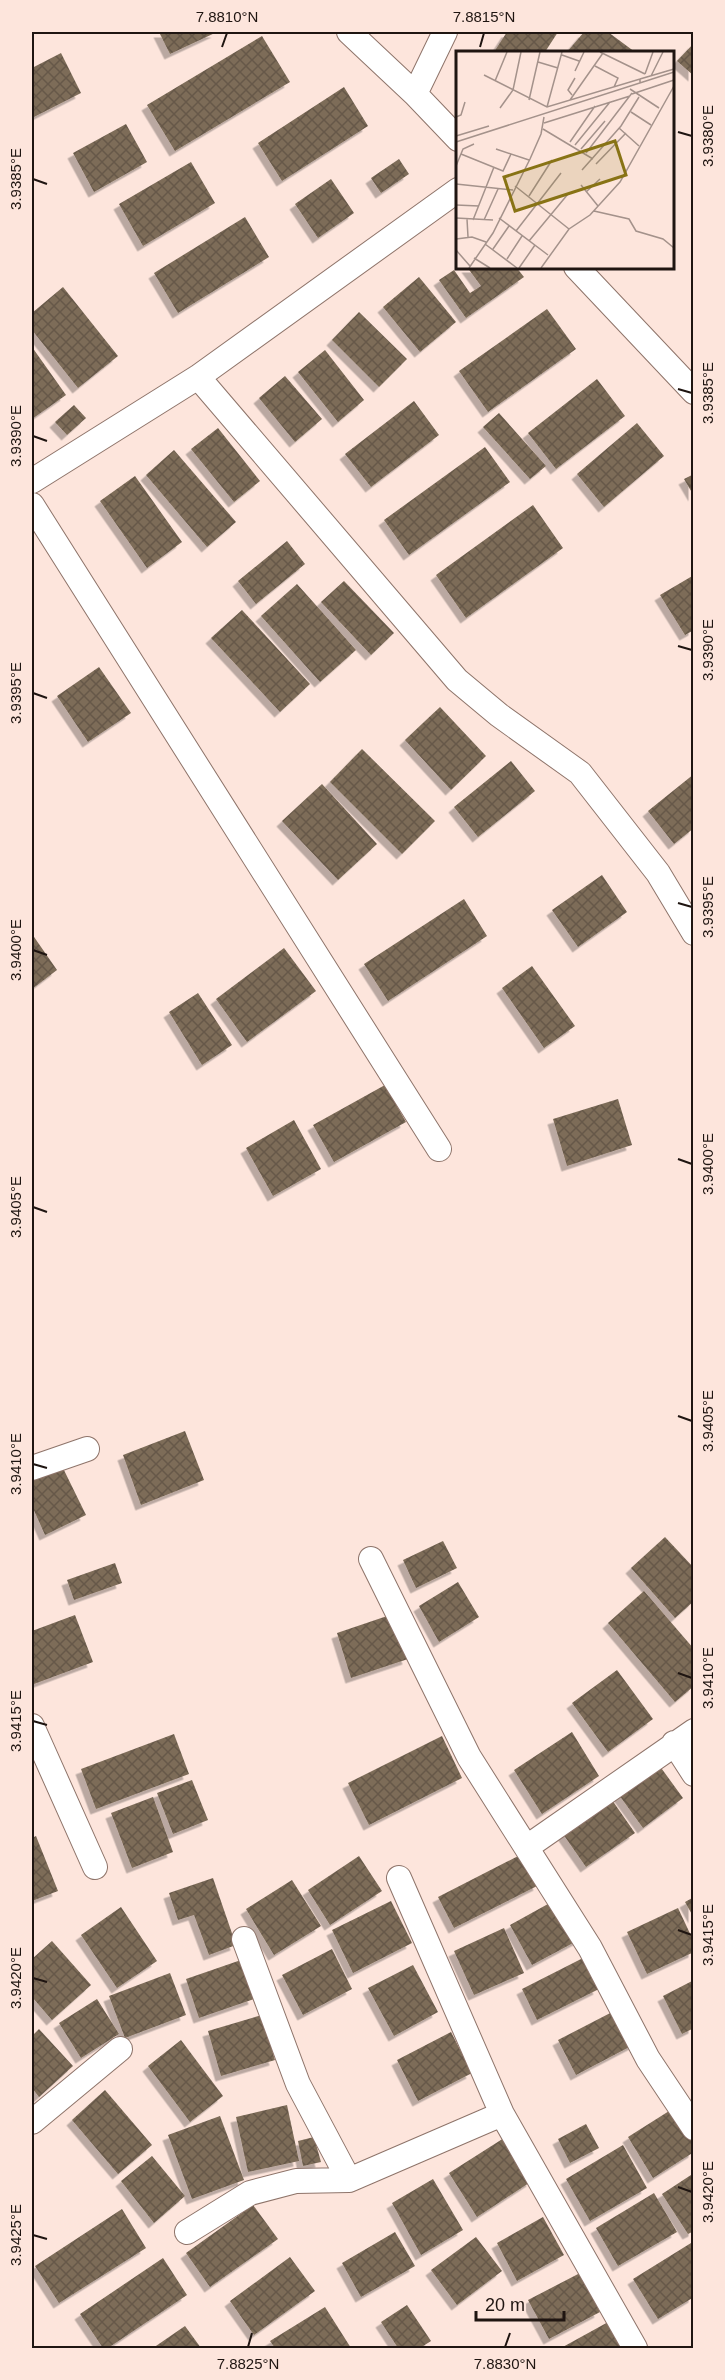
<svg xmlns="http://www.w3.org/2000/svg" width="725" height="2380" font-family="Arial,sans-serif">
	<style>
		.building { fill: url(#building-cross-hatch); filter: url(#shadow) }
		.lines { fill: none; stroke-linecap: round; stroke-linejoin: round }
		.street-casing { stroke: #8e746a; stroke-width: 26 }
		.street { stroke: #fff; stroke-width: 24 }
		.ticks { fill: none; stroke: #1f1511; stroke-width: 2 }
		.inset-road { fill: none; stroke: #a4928b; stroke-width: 1.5 }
		.view { fill: #887315; fill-opacity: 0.15; stroke: #887315; stroke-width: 3 }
		.inset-edge { fill: none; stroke: #1f1511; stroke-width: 3 }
		.neatline { fill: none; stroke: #1f1511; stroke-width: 2 }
		.ticks-label { font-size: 15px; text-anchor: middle; fill: #1f1511 }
	</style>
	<defs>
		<pattern id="building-cross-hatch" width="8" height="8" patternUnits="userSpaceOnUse" patternTransform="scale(1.5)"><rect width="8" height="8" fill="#7d6c59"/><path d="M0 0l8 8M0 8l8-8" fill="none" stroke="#665848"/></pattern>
		<filter id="shadow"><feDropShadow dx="-5.5" dy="5.5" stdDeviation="0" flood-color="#0004"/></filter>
	</defs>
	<rect width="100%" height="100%" fill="#fde5dc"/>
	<path class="building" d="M159,32H217L170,54Z
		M507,32H558L545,52H494Z
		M584,32H608L635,52H567Z
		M262,36L290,82L175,151L147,105Z
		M694,43V76L677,61Z
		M61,53L81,93L32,118V68Z
		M344,87L368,126L282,181L258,143Z
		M126,124L147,162L94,192L73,153Z
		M399,159L409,174L381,193L371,178Z
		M191,162L215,203L143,246L119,204Z
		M331,179L354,213L318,238L295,204Z
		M245,217L269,257L178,313L154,273Z
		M467,267H516L524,277L466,318L439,280L454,270L470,293L481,286Z
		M419,277L456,322L420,352L383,307Z
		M63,287L118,356L78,388L32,330V313Z
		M547,309L576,349L488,412L459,371Z
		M359,312L407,359L379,387L332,340Z
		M32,347L66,395L32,419Z
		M325,350L364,400L338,422L298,372Z
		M285,376L322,419L295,442L259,398Z
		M597,379L625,416L556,469L528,433Z
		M414,401L439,435L371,487L345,454Z
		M74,405L86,418L67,435L55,422Z
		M499,413L546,466L530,479L483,427Z
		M637,423L664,456L604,507L577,474Z
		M218,428L260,481L234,502L191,449Z
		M485,447L510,482L409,555L384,520Z
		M174,450L236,522L207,547L146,475Z
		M694,474V496L684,479Z
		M135,476L182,542L147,568L100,501Z
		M533,505L563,548L466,618L436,575Z
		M287,541L305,564L256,604L238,581Z
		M694,575V630L685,635L660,595Z
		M344,581L394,633L371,655L321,602Z
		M297,584L356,650L320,682L261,616Z
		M242,610L310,684L280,712L211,638Z
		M99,667L131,713L88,742L57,696Z
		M440,707L486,756L451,790L405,740Z
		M362,749L435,821L402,854L330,782Z
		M511,761L535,791L478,837L454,807Z
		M694,774V828L674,844L648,811Z
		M322,784L377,844L338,880L282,821Z
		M602,875L627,912L578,947L552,910Z
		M464,899L487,936L388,1001L364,964Z
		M32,934L57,970L32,989Z
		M284,948L316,991L247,1042L216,999Z
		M532,966L575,1026L544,1048L502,988Z
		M198,993L232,1045L202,1065L169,1012Z
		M385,1085L406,1122L334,1162L313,1125Z
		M618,1099L632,1145L567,1166L553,1119Z
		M294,1120L321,1169L273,1196L246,1148Z
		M185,1431L204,1480L141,1505L123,1455Z
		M60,1462L86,1515L45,1535L32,1506V1476Z
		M665,1537L694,1568V1601L675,1618L631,1568Z
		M443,1541L457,1568L416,1588L403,1560Z
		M115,1563L122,1583L74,1600L67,1580Z
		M458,1582L479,1617L439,1642L419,1606Z
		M644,1591L694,1649V1686L675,1702L608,1623Z
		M393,1614L408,1659L351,1678L337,1633Z
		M75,1615L93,1662L34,1684L32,1677V1631Z
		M617,1670L653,1719L608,1752L572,1703Z
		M572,1732L599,1776L542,1814L514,1770Z
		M174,1734L189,1774L96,1809L81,1769Z
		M442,1736L462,1778L369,1825L348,1783Z
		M659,1765L683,1798L643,1828L619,1795Z
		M192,1780L208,1820L173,1834L157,1793Z
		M153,1797L173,1852L132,1868L111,1813Z
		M612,1800L635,1833L586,1867L563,1834Z
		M36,1836L58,1891L32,1901V1838Z
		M524,1853L539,1885L454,1928L438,1897Z
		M359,1856L382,1891L330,1925L308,1890Z
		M213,1878L236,1945L209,1955L194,1915L178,1920L169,1893Z
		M292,1880L321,1926L274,1955L246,1909Z
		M566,1894L588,1935L532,1965L510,1925Z
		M694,1897V1918L685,1902Z
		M391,1901L412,1943L353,1973L332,1930Z
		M121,1907L157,1961L117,1988L81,1935Z
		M678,1908L694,1942V1952L647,1974L627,1932Z
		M504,1928L524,1973L474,1995L454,1951Z
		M52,1941L91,1985L52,2020L32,1997V1959Z
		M332,1949L352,1989L303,2015L282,1975Z
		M583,1958L599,1989L537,2020L522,1989Z
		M241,1960L254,1999L199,2018L186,1979Z
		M413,1965L438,2012L394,2036L368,1988Z
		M170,1973L186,2015L125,2038L109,1996Z
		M694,1980V2028L682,2034L663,1996Z
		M97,1999L119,2034L81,2058L59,2023Z
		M618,2009L635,2044L576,2075L558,2040Z
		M262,2015L275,2060L221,2076L208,2031Z
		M39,2029L73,2066L39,2097L32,2088V2036Z
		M451,2032L472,2073L418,2101L397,2060Z
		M181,2040L223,2096L190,2122L148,2066Z
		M105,2090L152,2145L118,2174L72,2120Z
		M287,2105L299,2161L248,2172L236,2117Z
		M677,2106L694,2132V2152L653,2178L628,2137Z
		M220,2116L244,2180L192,2199L168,2135Z
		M586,2124L599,2148L570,2163L558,2139Z
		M314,2137L321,2162L303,2166L298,2141Z
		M504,2138L532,2181L477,2217L449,2173Z
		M623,2145L647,2188L590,2221L566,2179Z
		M152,2156L185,2196L154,2223L121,2181Z
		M694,2173V2231L688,2234L662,2194Z
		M433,2179L463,2230L421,2255L392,2203Z
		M654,2193L677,2232L618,2266L596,2228Z
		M253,2205L278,2239L210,2287L186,2253Z
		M122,2209L146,2248L59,2303L35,2266Z
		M543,2217L564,2255L517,2281L497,2243Z
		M395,2232L415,2266L361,2297L342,2263Z
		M476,2237L502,2271L457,2305L431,2270Z
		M691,2243L694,2248V2297L658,2319L633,2279Z
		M290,2257L315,2291L254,2335L230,2301Z
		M163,2258L187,2295L108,2348H103L80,2314Z
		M580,2273L600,2312L549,2339L528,2300Z
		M407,2305L431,2341L420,2348H398L381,2322Z
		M325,2307L351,2348H275L270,2341Z
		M610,2321L625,2348H561Z
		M185,2326L201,2348H153Z"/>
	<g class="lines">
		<defs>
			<path id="street" d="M349,32L415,94L458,139
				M415,94L445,32
				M576,267L694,392
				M198,377L457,680L499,715L580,773L658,873L694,933
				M32,481L198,377L458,190
				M32,505L439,1149
				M32,1468L87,1449
				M371,1559L469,1757L590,1948L648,2059L694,2128
				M32,1726L95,1867
				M674,1743L694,1774
				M527,1847L694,1731
				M399,1878L502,2114L635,2348
				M244,1939L298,2084L349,2180
				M32,2122L120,2049
				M187,2232L250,2193L296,2181L349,2180L502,2114"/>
		</defs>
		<use href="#street" class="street-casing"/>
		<use href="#street" class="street"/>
	</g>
	<path class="ticks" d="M222,47L227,33M480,47L484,33M678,132L692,136M33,179L47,184M678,389L692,393M33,436L47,441M678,646L692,650M33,693L47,698M678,903L692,907M33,950L47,955M678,1159L692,1164M33,1207L47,1212M678,1416L692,1421M33,1464L47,1468M678,1673L692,1678M33,1721L47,1725M678,1930L692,1935M33,1978L47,1982M678,2187L692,2192M33,2235L47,2239M248,2347L252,2333M505,2347L510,2333"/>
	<g transform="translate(456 51)">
		<rect width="218" height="218" fill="#fde5dc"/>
		<path class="inset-road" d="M144,1L189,23M106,4L123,10M82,11L102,17M139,15L162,27L158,36M119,20L128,1M189,23L197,1M28,24L91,56L184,28V32M195,25L207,1M184,28L218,18M39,30L51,1M174,38L203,57M176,43L218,29M116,44L112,39L119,27M73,49L84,1M114,49L147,2M91,56L106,1M44,57L57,39L65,1M175,61L195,74M0,66L5,64L9,51M88,72L174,45M163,77L183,95M87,78L137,108M0,85L33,75M0,91L218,21M114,91L139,55M119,94L154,51M40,98L73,109M125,98L149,70M130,102L176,42M5,103L47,120L55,103M140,113L170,82M0,115L7,98L18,93M126,119L165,75L183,46M0,133L57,139M125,134L142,155M59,135L113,178M130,141L144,128M73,145L96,109M0,154L23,155M138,160L173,168L180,180L207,188L218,197M0,167L37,169M43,167L92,204M11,168L12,186M17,169L38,116M28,169L42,138M60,180L105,122M0,188L16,186L30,191M73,190L112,143M29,193L61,217M37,198L53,175M0,199L14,215M18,207L34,217M51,208L66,185M13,217L37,182L74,108L85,83L88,66M63,217L79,194M85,217L113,178L134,164L164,131L218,35"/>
		<path class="view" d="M159,90L170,124L59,160L48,126Z"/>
		<rect width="218" height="218" class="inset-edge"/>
	</g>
	<rect width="725" height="2380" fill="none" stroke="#fde5dc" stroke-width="66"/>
	<path d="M476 2311v9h88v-9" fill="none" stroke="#1f1511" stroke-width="3"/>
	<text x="485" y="2311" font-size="18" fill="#1f1511" stroke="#fde5dc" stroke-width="4.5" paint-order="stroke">20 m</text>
	<rect x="33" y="33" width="659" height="2314" class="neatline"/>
	<g class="ticks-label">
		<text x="227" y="22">7.8810°N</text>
		<text x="484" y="22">7.8815°N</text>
		<text transform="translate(708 136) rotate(-90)" y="5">3.9380°E</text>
		<text transform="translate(16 179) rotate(-90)" y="5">3.9385°E</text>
		<text transform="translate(708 393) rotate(-90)" y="5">3.9385°E</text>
		<text transform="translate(16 436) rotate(-90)" y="5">3.9390°E</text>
		<text transform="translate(708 650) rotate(-90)" y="5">3.9390°E</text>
		<text transform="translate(16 693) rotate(-90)" y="5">3.9395°E</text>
		<text transform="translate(708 907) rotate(-90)" y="5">3.9395°E</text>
		<text transform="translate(16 950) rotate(-90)" y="5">3.9400°E</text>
		<text transform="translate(708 1164) rotate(-90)" y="5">3.9400°E</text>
		<text transform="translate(16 1207) rotate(-90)" y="5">3.9405°E</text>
		<text transform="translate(708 1421) rotate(-90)" y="5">3.9405°E</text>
		<text transform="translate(16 1464) rotate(-90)" y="5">3.9410°E</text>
		<text transform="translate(708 1678) rotate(-90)" y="5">3.9410°E</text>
		<text transform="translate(16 1721) rotate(-90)" y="5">3.9415°E</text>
		<text transform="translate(708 1935) rotate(-90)" y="5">3.9415°E</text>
		<text transform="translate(16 1978) rotate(-90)" y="5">3.9420°E</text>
		<text transform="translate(708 2192) rotate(-90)" y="5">3.9420°E</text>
		<text transform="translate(16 2235) rotate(-90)" y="5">3.9425°E</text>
		<text x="248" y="2369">7.8825°N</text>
		<text x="505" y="2369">7.8830°N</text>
	</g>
</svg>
